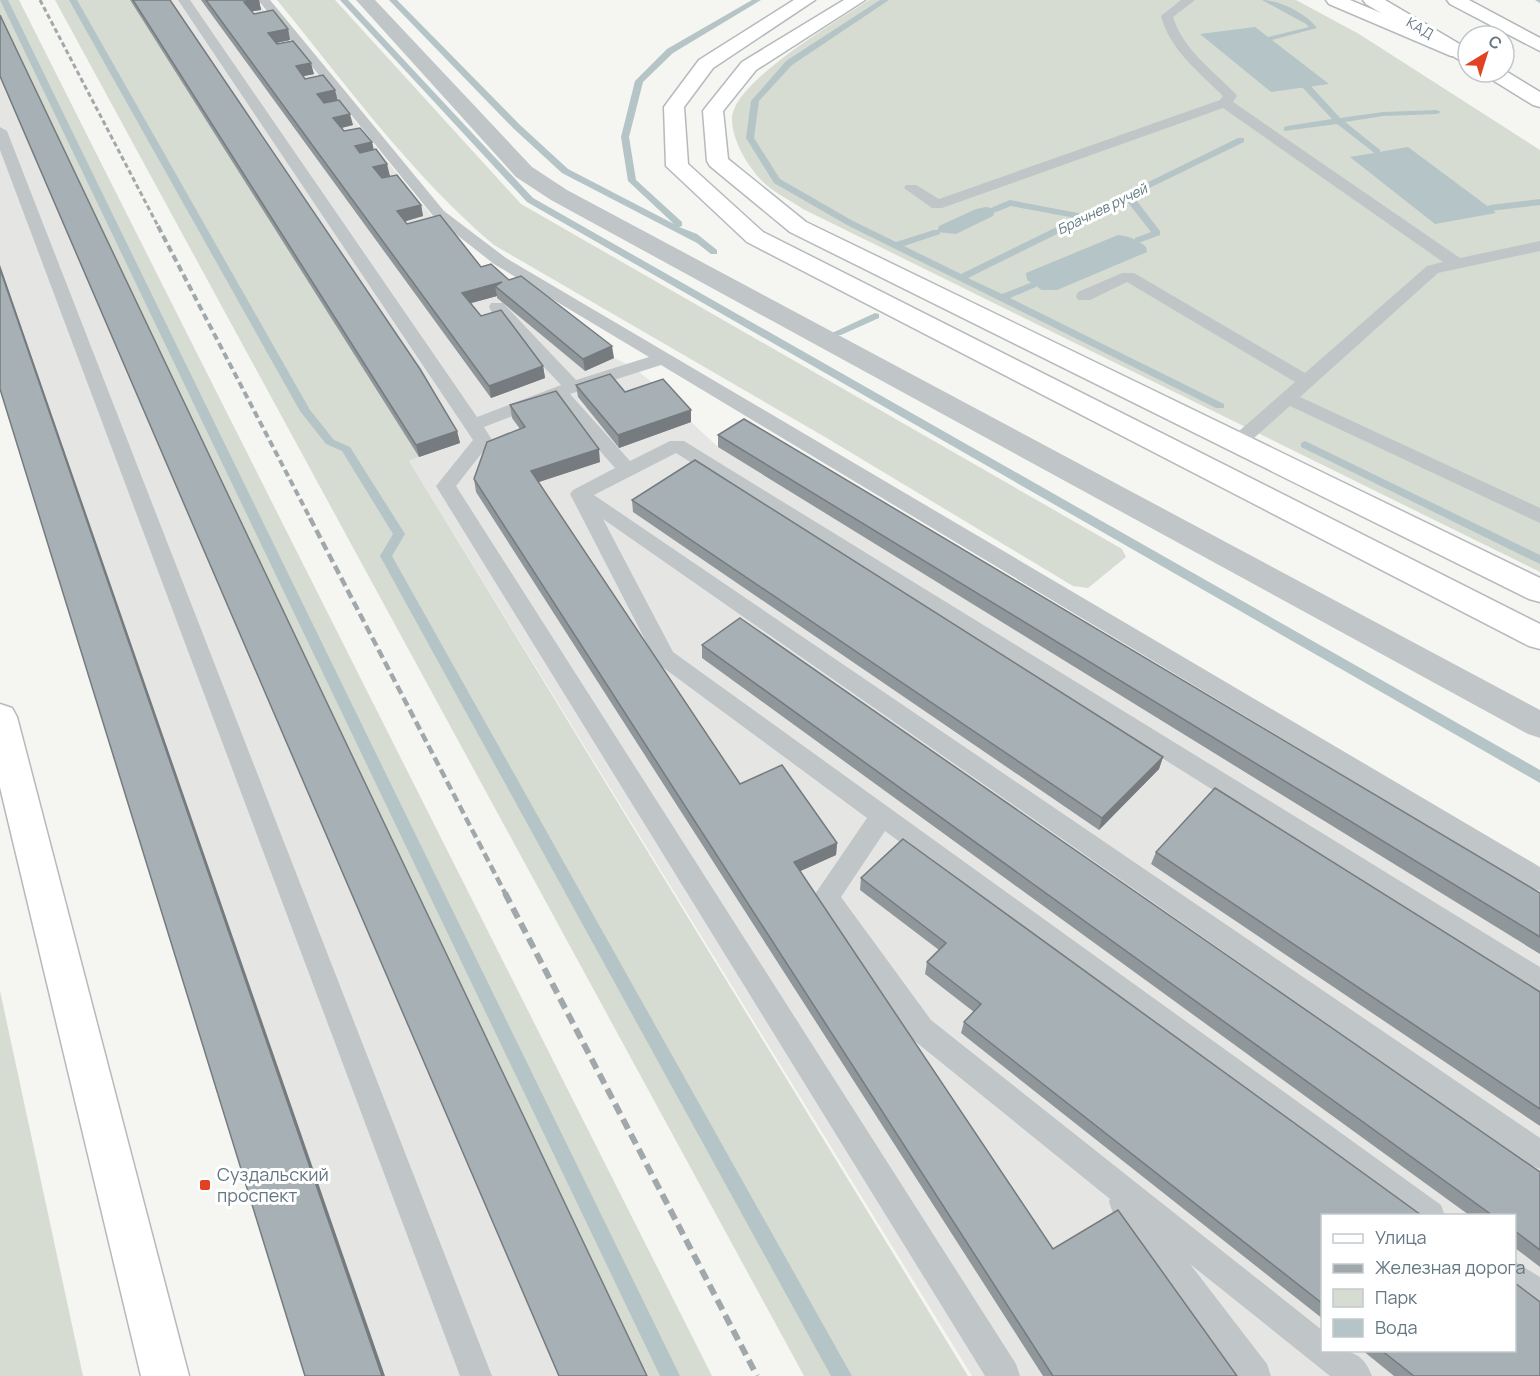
<svg xmlns="http://www.w3.org/2000/svg" width="1540" height="1376" font-family="Manrope,sans-serif">
	<style>
		.built { fill: #e5e6e4; fill-rule: evenodd }
		.green { fill: #d6dcd2 }
		.water { fill: #b5c4c6 }
		.lines { fill: none; stroke-linecap: round; stroke-linejoin: round }
		.stream { fill: #b5c4c6; fill-rule: evenodd }
		.secondary-casing { stroke: #b4babe; stroke-width: 3 }
		.highway-casing { stroke: #b3b7b9; stroke-width: 3 }
		.lane { fill: #c0c5c7; fill-rule: evenodd }
		.street { fill: #c0c5c7; fill-rule: evenodd }
		.secondary { fill: #fff; fill-rule: evenodd }
		.highway { fill: #fff; fill-rule: evenodd }
		.rail-far3 { stroke: #a1a8ac; stroke-width: 3; stroke-dasharray: 5 3; stroke-linecap: butt }
		.rail-far2 { stroke: #a1a8ac; stroke-width: 4; stroke-dasharray: 7 4; stroke-linecap: butt }
		.rail-far1 { stroke: #a1a8ac; stroke-width: 4.5; stroke-dasharray: 9 4.5; stroke-linecap: butt }
		.rail { stroke: #a1a8ac; stroke-width: 6; stroke-dasharray: 11 6; stroke-linecap: butt }
		.wall { fill: #90979b }
		.shaded-wall { fill: #757b7e }
		.building { fill: #a7b0b4; stroke: #757b7e; stroke-width: 1.5 }
		.poi-dot { fill: #e24223; stroke: #fff; stroke-width: 2 }
		.labels { text-anchor: middle; stroke-width: 6; stroke-linejoin: round; paint-order: stroke }
		.far-street-label { font-size: 14px; fill: #647782; stroke: #fff }
		.far-water-label { font-size: 14px; font-style: italic; fill: #5f797f; stroke: #fff }
		.near-poi-label { font-size: 18px; fill: #647782; stroke: #fff; text-anchor: start }
	</style>
	<rect width="100%" height="100%" fill="#f5f5f1"/>
	<path class="built" d="M130,0H256L483,279L614,358L633,367L664,392L691,422L718,447L744,431L1540,910V1376H972L409,461L419,457ZM1322,1216H1514V1350H1322Z
		M0,18L646,1376H310L0,381Z"/>
	<path class="green" d="M0,0H19L712,1376H646L0,18Z
		M55,0H130L419,457L409,461L968,1376H804Z
		M277,0H335L521,204L1122,549L1126,557L1088,588L1073,586L825,437L494,245C411,175 346,84 277,0Z
		M869,0H1296L1359,34L1540,150V572L803,209C790,200 772,192 761,180C747,165 732,140 732,119C732,82 839,20 869,0Z
		M0,991L83,1376H0Z"/>
	<path class="water" d="M1255,27L1329,84L1271,92L1200,34Z
		M1408,147L1490,208L1496,213L1435,224L1350,157Z
		M986,207L996,209L993,216L956,234L937,232L939,226L976,209Z
		M1118,235C1129,236 1137,239 1146,247L1147,252L1057,290H1042L1027,280L1026,273Z"/>
	<g class="lines">
		<path class="stream" d="M0,0H8L680,1376H660Z
			M69,0H77L310,410L334,440L350,447L405,534L392,556L852,1376H831L380,556L393,534L342,451L326,444L300,411Z
			M340,0H348L533,198L1540,770V783L527,202Z
			M389,0H397L519,124L568,169L674,224L628,181L621,137L635,81L667,49L752,0H761L673,53L643,82L629,137L636,180L682,222V226L679,227L697,234L717,250V254H711L697,243L562,173L513,128Z
			M880,0H889L792,65L759,101L754,138L780,179L853,221L896,242L934,230H940V234L904,246L961,274L1075,218L1011,206L996,212L991,209L993,207L1010,200L1083,214L1238,138H1244V142L1133,196L1160,231V235L1141,242H1135V238L1151,232L1126,200L968,278L1002,294L1030,283H1036V287L1010,298L1224,404V408H1216L847,225L774,183L746,138L751,101L786,61Z
			M1262,0C1279,0 1307,14 1317,28L1268,41V37L1309,27L1306,24Z
			M1535,0H1540V3Z
			M1303,84H1309L1340,118L1383,112L1437,110L1441,112L1437,114L1383,116L1345,122L1380,150V154L1377,155L1337,124L1284,131V127L1287,126L1332,119L1303,88Z
			M1540,199V205L1490,211L1485,208L1490,205Z
			M875,313L879,314V318L841,335H833L832,333Z
			M1305,441L1540,555V564L1301,447V443Z"/>
		<defs>
			<path id="secondary" d="M794,0H815L713,68L684,107L688,164L763,232L1540,624V649L1529,646L747,242L666,166L664,107L699,60Z
				M844,0H865L756,70L723,111L728,159L806,222L1540,578V602L1529,599L790,232L710,166L707,161L703,111L706,107L742,62Z
				M1326,0H1350L1465,48L1467,52L1465,56H1451L1329,4Z
				M0,704L12,708L17,717L189,1376H141L0,787Z"/>
			<path id="highway" d="M1363,0H1385L1468,49V63L1461,61L1366,4Z
				M1447,0H1469L1540,38V51L1450,4Z
				M1504,70L1540,92V107L1533,105L1486,76L1483,72Z"/>
		</defs>
		<use href="#secondary" class="secondary-casing"/>
		<use href="#highway" class="highway-casing"/>
		<path class="lane" d="M178,0H190L477,417L561,385L491,311L489,307L491,303H503L576,380L649,357L494,264L434,217L258,0H270L444,211L506,258L1540,867V891L1531,888L661,365L570,394L630,461L670,441H684L1540,967V993L1530,989L676,453L594,495L1540,1138V1169L1530,1165L603,519L673,652L1441,1205L1445,1216H1404L885,831L841,897L931,1020L1322,1330V1350C1348,1350 1362,1350 1372,1376H1330L1190,1264L1267,1364L1271,1376H1235L1113,1213L1109,1202L1110,1199L911,1038L813,897L867,818L657,663L570,494L573,490L615,468L555,400L484,427L492,440L456,486L1016,1364L1020,1376H985L436,486L473,440Z
			M1181,0H1195L1173,17C1183,49 1212,70 1235,93L1237,96L1233,102L1460,258L1540,241V251L1438,273L1300,397L1540,508V523L1290,406L1245,446H1231L1229,442L1231,438L1295,382L1127,282L1090,300H1078L1076,296L1078,292L1122,273H1134L1305,373L1427,266L1443,262L1223,108L942,208H932L904,188L906,185H916L939,199L1220,100L1223,96C1199,72 1170,50 1161,16Z
			M0,127L7,131L492,1376H460L0,150Z
			M1514,1261L1540,1277V1312L1514,1297Z"/>
		<path class="street" d="M356,0H375L532,167L567,190L1540,710V738L1528,734L551,200L516,177Z"/>
		<use href="#secondary" class="secondary"/>
		<use href="#highway" class="highway"/>
		<path class="rail-far3" d="M40,0L159,228"/>
		<path class="rail-far2" d="M158,226L311,520"/>
		<path class="rail-far1" d="M310,518L506,895"/>
		<path class="rail" d="M505,893L757,1376"/>
	</g>
	<path class="wall" d="M130,0H170L457,431L460,443L419,457Z
		M201,0H259L261,10L251,11L254,14L288,29L290,40L276,43L314,74L304,76L305,79L338,100L353,125L342,128L344,131L372,142L374,150L390,176L382,178L421,205L423,216L405,221L407,224L481,267L509,280L614,358L585,371L497,298V296L471,303L481,316L543,366L545,378L491,398Z
		M576,385L625,392L691,422L619,448L578,397Z
		M510,405L600,462L538,482L740,784L837,843L836,855L800,871L1053,1249L1237,1376H1043L476,492L474,479L520,429L512,418Z
		M718,435L1540,893V954L718,447Z
		M632,500L1163,757L1159,769L1099,830L633,512Z
		M702,645L1540,1172V1267L1515,1248V1215H1469L702,658Z
		M1156,852L1540,992V1126L1151,864Z
		M861,878L1323,1215V1319L961,1033L964,1022L974,1012L925,974L927,962L939,950L860,890Z
		M1362,1350H1515L1540,1376H1394Z"/>
	<path class="shaded-wall" d="M253,0H259L261,10L247,12L244,2Z
		M288,29L290,40L271,44L268,33Z
		M311,63L314,74L299,77L296,66Z
		M335,90L338,101L320,105L317,94Z
		M350,114L353,125L336,129L333,118Z
		M372,142L374,154L358,158L355,146Z
		M387,164L390,176L376,179L373,167Z
		M421,205L423,216L400,223L397,211Z
		M0,265L385,1376H382L0,269Z
		M502,282L495,286L497,296L464,305L462,293Z
		M612,346L614,358L585,371L583,359Z
		M543,366L545,378L491,398L489,386Z
		M691,410V422L619,448L618,435Z
		M457,431L460,443L419,457L416,445Z
		M599,449L600,462L533,484L531,471Z
		M1163,757L1159,769L1099,830L1102,818Z
		M837,843L836,855L794,874V862Z"/>
	<path class="building" d="M133,0H170L420,369L457,431L416,445Z
		M206,0H253L244,2L254,14L273,10L288,29L268,33L277,44L293,41L311,63L296,66L305,79L323,75L335,90L317,94L324,103L339,100L350,114L333,118L344,131L360,128L372,142L355,146L360,153L376,149L387,164L373,167L382,178L397,175L421,205L397,211L407,224L440,215L481,267L491,264L509,280L521,276L612,346L583,359L495,286L502,282L462,293L481,316L501,310L543,366L489,386Z
		M0,15L647,1376H559L0,76Z
		M0,269L382,1376H305L0,389Z
		M610,374L625,392L663,379L691,410L618,435L576,385Z
		M556,391L599,449L531,471L740,784L782,765L837,843L794,862L1053,1249L1118,1210L1237,1376H1053L474,479L487,442L525,427L510,405Z
		M744,419L1540,893V937L718,435Z
		M695,460L1163,757L1102,818L632,500Z
		M740,618L1540,1172V1250L1515,1231V1215H1492L702,645Z
		M1215,788L1540,992V1109L1156,852Z
		M903,839L1421,1215H1323V1304L964,1022L981,1004L927,962L946,943L861,878Z
		M1515,1283L1540,1302V1376H1414L1381,1350H1515Z"/>
	<rect class="poi-dot" x="199" y="1179" width="12" height="12" rx="3"/>
	<g class="labels">
		<g class="far-street-label">
			<text transform="translate(1420 28) rotate(30)" y="5">КАД</text>
		</g>
		<g class="far-water-label">
			<text transform="translate(1102 209) rotate(-26)" y="5">Брачнев ручей</text>
		</g>
		<g class="near-poi-label">
			<text x="217" y="1181">Суздальский<tspan x="217" dy="21">проспект</tspan></text>
		</g>
	</g>
	<rect x="1321" y="1214" width="195" height="138" fill="#ffffff" stroke="#c1c9cd" stroke-width="1.5"/>
	<rect x="1333" y="1234" width="30" height="9" fill="#ffffff" stroke="#c1c9cd" stroke-width="1.5"/>
	<text x="1375" y="1244" font-size="18" fill="#647782">Улица</text>
	<rect x="1333" y="1264" width="30" height="9" fill="#a1a8ac" stroke="#c1c9cd" stroke-width="1.5"/>
	<text x="1375" y="1274" font-size="18" fill="#647782">Железная дорога</text>
	<rect x="1333" y="1289" width="30" height="18" fill="#d6dcd2" stroke="#c1c9cd" stroke-width="1.5"/>
	<text x="1375" y="1304" font-size="18" fill="#647782">Парк</text>
	<rect x="1333" y="1319" width="30" height="18" fill="#b5c4c6" stroke="#c1c9cd" stroke-width="1.5"/>
	<text x="1375" y="1334" font-size="18" fill="#647782">Вода</text>
	<g transform="translate(1486 54) rotate(38)"><circle r="28" fill="#ffffff" stroke="#c1c9cd" stroke-width="1.5"/>
	<path d="M0-4.5L10 22L0 15L-10 22Z" fill="#e24223"/>
	<text y="-9" font-size="16" font-weight="bold" text-anchor="middle" fill="#647782">С</text>
	</g>
</svg>
